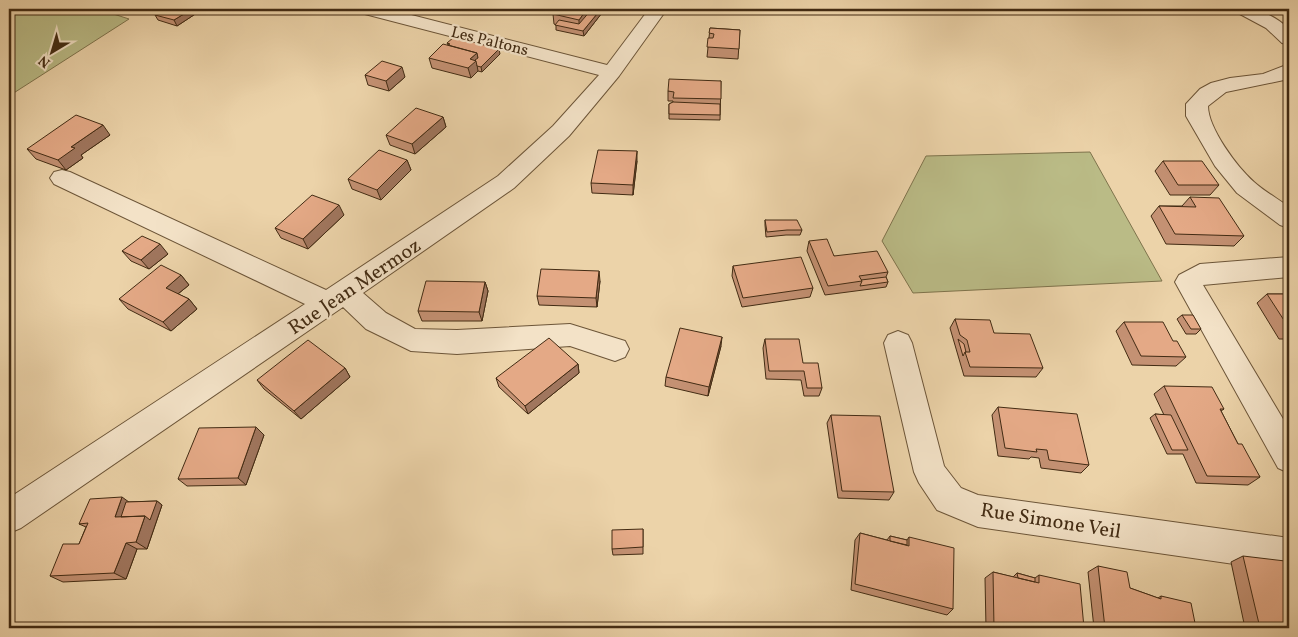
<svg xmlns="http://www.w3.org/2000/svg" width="1298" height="637" font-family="Vollkorn,serif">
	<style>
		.green { fill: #babb86; stroke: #7e734c }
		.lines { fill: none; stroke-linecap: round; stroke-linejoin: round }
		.minor-casing { stroke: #6c5538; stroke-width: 2 }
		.minor { fill: #f3e2c7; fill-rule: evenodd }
		.wall { fill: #c49173; stroke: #422b13 }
		.shaded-wall { fill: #a0765e; stroke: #422b13 }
		.building { fill: #e4a986; stroke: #422b13 }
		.labels { text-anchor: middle; stroke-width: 4.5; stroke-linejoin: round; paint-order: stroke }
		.far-street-label { font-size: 16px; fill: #422b13; stroke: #f3e2c7 }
		.street-label { font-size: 20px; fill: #422b13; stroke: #f3e2c7 }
	</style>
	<rect width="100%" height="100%" fill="#ecd3a9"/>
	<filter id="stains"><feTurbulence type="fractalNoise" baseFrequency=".004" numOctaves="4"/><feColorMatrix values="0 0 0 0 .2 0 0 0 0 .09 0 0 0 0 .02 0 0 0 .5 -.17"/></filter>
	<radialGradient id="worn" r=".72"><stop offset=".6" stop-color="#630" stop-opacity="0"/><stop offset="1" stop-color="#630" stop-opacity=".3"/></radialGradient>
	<path class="green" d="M9,9H98L129,19L9,96Z
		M1090,152L1162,281L913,293L882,241L926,156Z"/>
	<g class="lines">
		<defs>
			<path id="minor" d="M358,9H388L607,65L649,9H667L619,76L569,136L514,188L363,293L386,313L415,329L457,330L570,324L625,341L629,349L625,357L615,361L570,346L457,354L411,351L366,329L343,307L21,528L9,533V498L305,304L54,184L50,178L54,172L62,170L70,172L326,290L498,176L553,126L599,75L361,13Z
				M1235,9C1257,8 1273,14 1289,29V45L1282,43L1266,28L1238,13Z
				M1289,64V78L1284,80L1226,92L1208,106C1208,128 1237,167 1254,182C1264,191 1278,199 1289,207V228L1280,225L1237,193L1215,166L1186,116V104L1200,89L1211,83L1230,78L1263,74Z
				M1289,257V277L1203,285L1289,429V473L1278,468L1175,282L1179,275L1200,264Z
				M898,331L908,335L912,343L944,466L961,488L978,495L1289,538V572L978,527L937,510L919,483L914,472L884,343L888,335Z"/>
		</defs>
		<use href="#minor" class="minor-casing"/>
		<use href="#minor" class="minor"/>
	</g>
	<path class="wall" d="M165,9H203L177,26L158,20L155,15Z
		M605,9L584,36L556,30V25L554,24L553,14Z
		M710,28L740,30L738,59L707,57Z
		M447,43L500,54L482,72L478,71L471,78L432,68L429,58L448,45Z
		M365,75L405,77L389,91L368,85Z
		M721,81L720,120L669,119V104L673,102V101H668V91Z
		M443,117L446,127L415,154L390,145L386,135Z
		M110,135L81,155L83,158L66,170L36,159L27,149Z
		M407,160L411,170L381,200L352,189L348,179Z
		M637,161L633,195L592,193L591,183Z
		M1163,161L1219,185L1210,195H1170L1155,171Z
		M1190,197L1244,236L1234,246L1166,244L1151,216L1159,206H1182Z
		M344,215L308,249L281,238L275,228Z
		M765,220L802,230L800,235H786L766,237L765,225Z
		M809,241L834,256L888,272L886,277L888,282L886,287L825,295L807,251Z
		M122,251L168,254L149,269L131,261Z
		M733,266L813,288L810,297L742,307L732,276Z
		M181,275L189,285L178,294L189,299L197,309L171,331L128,309L119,299Z
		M600,281L597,307L539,305L537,296Z
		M485,282L488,291L482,321H422L418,311Z
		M1267,294H1289V339H1279L1257,303Z
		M1182,315L1201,329L1196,334H1186L1177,319Z
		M955,319L994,333L1043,368L1036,377L964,376L950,328Z
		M1124,322L1186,357L1176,366L1132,365L1116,331Z
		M765,339L803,363L822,388L819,396H804L801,380L766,379L763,348Z
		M721,346L708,396L665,386L666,377Z
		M578,364L579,373L528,414L499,387L496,378Z
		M345,368L350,377L301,419L264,389L257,380Z
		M1164,386L1224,409L1221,411L1238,444L1260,477L1248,485L1196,483L1183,454H1167L1150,418L1155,414L1164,415L1154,394Z
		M998,407L1089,465L1081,473L1041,468L1039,458L1031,457L1029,459L998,456L992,415Z
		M831,415L894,492L889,500L838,498L827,423Z
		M256,427L264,435L246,485L187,486L178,479Z
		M157,501L162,505L147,549H137L126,579L63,582L50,576L79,544L86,527L79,524L129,502Z
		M643,529V554L613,555L612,549Z
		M860,533L887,540L890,536L907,540L909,537L953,609L947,615L851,590L855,540Z
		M1243,556L1289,628H1245L1231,562Z
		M1098,566L1130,588L1158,598L1161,596L1196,628H1094L1088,572Z
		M993,572L1013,577L1017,573L1035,578L1039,575L1084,628H986L985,578Z
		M1217,626L1228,628H1210Z"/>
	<path class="shaded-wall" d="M192,9H203L177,26L174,20Z
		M587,9H593L579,29V20Z
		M601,9H605L584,36L583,31Z
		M499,49L500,54L482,72L481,67Z
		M477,53L479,63L477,65L478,71L471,78L468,68L470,59Z
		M402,67L405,77L389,91L386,81Z
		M443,117L446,127L415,154L412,144Z
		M103,125L110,135L81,155L83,158L66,170L58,160L71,147Z
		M637,151V161L633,195V185Z
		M407,160L411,170L381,200L377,190Z
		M339,205L344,215L308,249L303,239Z
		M160,244L168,254L149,269L141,260Z
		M599,271L600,281L597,307L596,298Z
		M181,275L189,285L174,297L166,288Z
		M485,282L488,291L482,321L479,312Z
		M189,299L197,309L171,331L163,322Z
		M722,337L721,346L708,396L709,387Z
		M578,364L579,373L528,414L525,406Z
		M345,368L350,377L301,419L294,411Z
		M256,427L264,435L246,485L238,478Z
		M122,497L133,505L127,520L115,517Z
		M157,501L162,505L147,549L136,542L145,516Z
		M126,543L137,549L126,579L114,573Z"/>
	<path class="building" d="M165,9H192L174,20L155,15Z
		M558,9H587L579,20L553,14Z
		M592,9H601L583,31L555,25L559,20L579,24Z
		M710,28L740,30L739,49L707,47L708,38H713L714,34L709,33Z
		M454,37L499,49L481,67L477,66L476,61L475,60L478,58L477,53L448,45L450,44L447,43Z
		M443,44L477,53L470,59L476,61L468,68L429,58Z
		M382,61L402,67L386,81L365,75Z
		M669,79L721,81V99L673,98L674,92L668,91Z
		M673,102L720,104V115L669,114V104Z
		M416,108L443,117L412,144L386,135Z
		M76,115L103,125L71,147L75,148L58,160L27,149Z
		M379,150L407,160L377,190L348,179Z
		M598,150L637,151L633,185L591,183Z
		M1163,161H1202L1219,185H1178Z
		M312,195L339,205L303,239L275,228Z
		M1190,197L1219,198L1244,236L1175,234L1159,206L1196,207Z
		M765,220H797L802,230H787L767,232Z
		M142,236L160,244L141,260L122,251Z
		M827,239L834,256L877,251L888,272L859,276L862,281L828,286L809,241Z
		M801,257L813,288L743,298L733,266Z
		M161,265L181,275L166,288L189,299L163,322L119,299Z
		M541,269L599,271L596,298L537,296Z
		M886,277L888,282L860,286L862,281L861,280Z
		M426,281L485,282L479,312L418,311Z
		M1267,294H1289V328Z
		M1182,315H1193L1201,329H1191Z
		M955,319L990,320L994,333L1030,334L1043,368L970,367L965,352H970L967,340L960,335Z
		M1124,322H1163L1173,341H1177L1186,357L1141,356Z
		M680,328L722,337L709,387L666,377Z
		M549,338L578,364L525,406L496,378Z
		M765,339H799L803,363H818L822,388H807L804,371H769Z
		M958,339L964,344L966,352H965L963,356Z
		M308,340L345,368L294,411L257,380Z
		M1164,386L1212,387L1224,409H1220L1238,444H1242L1260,477L1207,476Z
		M998,407L1077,414L1089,465L1049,460L1047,450L1036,449L1037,452L1005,448Z
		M1155,414L1171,415L1188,450H1172Z
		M831,415L880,416L894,492L842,491Z
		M256,427L238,478L178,479L199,428Z
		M122,497L115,517L145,516L136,542L126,543L114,573L50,576L63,544H79L88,523L79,524L90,499Z
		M157,501L150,520L145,516L121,517L126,502Z
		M643,529V547L612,549V530Z
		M860,533L909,546V537L954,548L953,609L855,584Z
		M890,536L907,540V545L890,541Z
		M1243,556L1285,561L1289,577V628H1260Z
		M1098,566L1127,572L1130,588L1161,599V596L1191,603L1196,628H1105Z
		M993,572L1039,583V575L1080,584L1084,628H994Z
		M1017,573L1035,578V582L1018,578Z
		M1217,626L1228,628H1218Z"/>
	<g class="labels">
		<g class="far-street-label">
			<text transform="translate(490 40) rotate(14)" y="6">Les Paltons</text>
		</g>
		<g class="street-label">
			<text transform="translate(354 286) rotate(-34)" y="7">Rue Jean Mermoz</text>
			<text transform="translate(1051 520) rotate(9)" y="7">Rue Simone Veil</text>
		</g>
	</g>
	<rect width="1298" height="637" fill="none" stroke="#ecd3a9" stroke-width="30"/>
	<rect x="10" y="10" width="1278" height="617" fill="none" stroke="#422b13" stroke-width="2.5"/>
	<rect x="15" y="15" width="1268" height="607" fill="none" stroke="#422b13"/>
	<g transform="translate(52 52) rotate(218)" stroke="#f3e2c7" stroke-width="4" paint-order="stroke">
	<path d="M0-4L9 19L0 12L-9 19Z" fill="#422b13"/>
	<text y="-8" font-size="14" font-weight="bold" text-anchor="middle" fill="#422b13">N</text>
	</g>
	<rect width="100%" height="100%" filter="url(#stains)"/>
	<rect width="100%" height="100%" fill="url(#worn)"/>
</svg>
